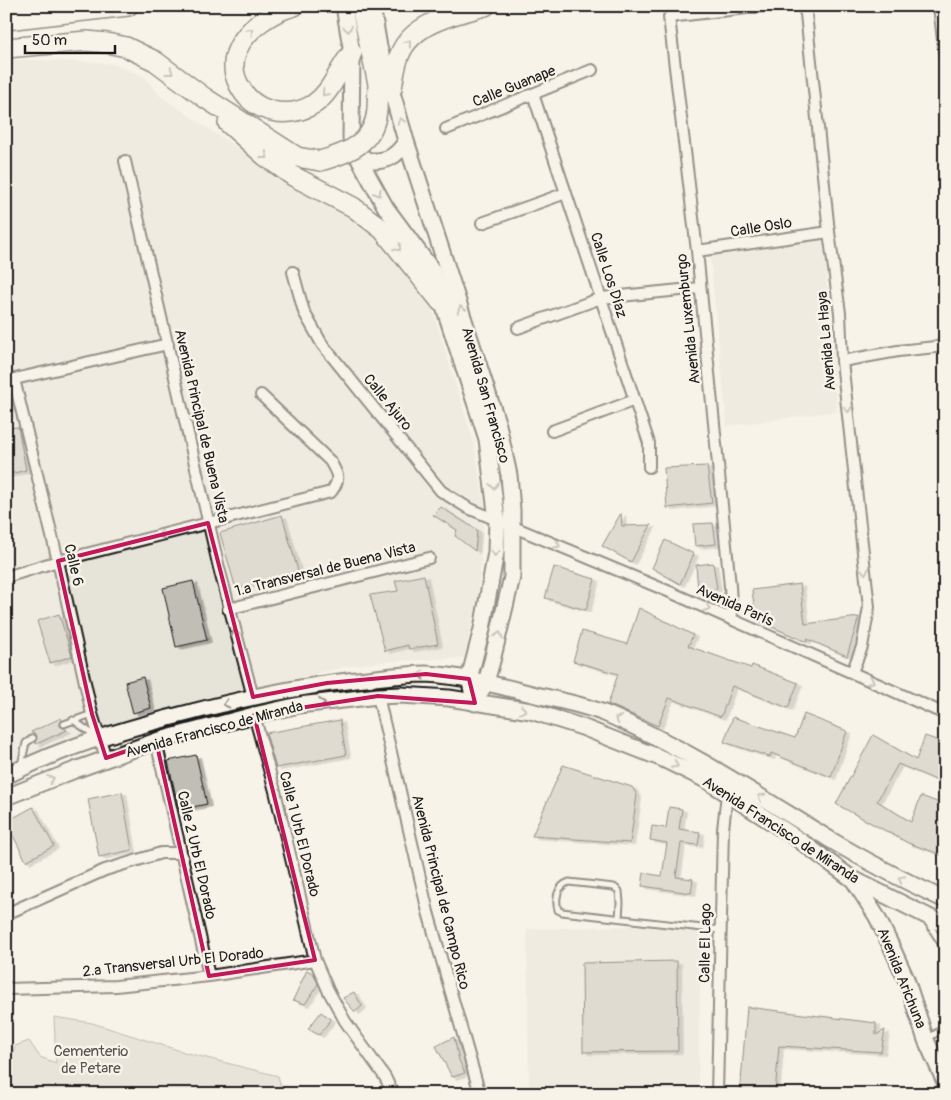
<svg xmlns="http://www.w3.org/2000/svg" width="951" height="1100" font-family="Pangolin,sans-serif">
	<style>
		.built { fill: #e6e3d9 }
		.green { fill: #d7d3cb; stroke: #7a7874 }
		.building { fill: #c0beb5; stroke: #1c1c1c; filter: url(#shadow) }
		.lines { fill: none; stroke-linecap: round; stroke-linejoin: round }
		.lane-casing { stroke: #1c1c1c; stroke-width: 9 }
		.street-casing { stroke: #1c1c1c; stroke-width: 14 }
		.secondary-casing { stroke: #1c1c1c; stroke-width: 19 }
		.highway-casing { stroke: #1c1c1c; stroke-width: 22 }
		.lane { stroke: #f7f3e8; stroke-width: 5 }
		.street { stroke: #f7f3e8; stroke-width: 10 }
		.secondary { stroke: #f7f3e8; stroke-width: 15 }
		.highway { stroke: #f7f3e8; stroke-width: 19 }
		.highway-bridge-casing { stroke: #1c1c1c; stroke-width: 22; stroke-linecap: butt }
		.highway-bridge { stroke: #f7f3e8; stroke-width: 19 }
		.oneway { stroke: #94928c }
		.marked { fill: none; stroke: #c2185b; stroke-width: 4; stroke-linejoin: round }
		.labels { text-anchor: middle; stroke-width: 5; stroke-linejoin: round; paint-order: stroke }
		.street-label { font-size: 15px; fill: #1c1c1c; stroke: #f7f3e8 }
		.park-label { font-size: 15px; fill: #545351; stroke: #f7f3e8 }
	</style>
	<defs>
		<filter id="shadow"><feDropShadow dx="4.5" dy="2.5" stdDeviation="0" flood-color="#0004"/></filter>
	</defs>
	<rect width="100%" height="100%" fill="#f7f3e8"/>
	<filter id="ink" filterUnits="userSpaceOnUse"><feTurbulence type="fractalNoise" baseFrequency=".02" numOctaves="2"/><feDisplacementMap in="SourceGraphic" scale="10" xChannelSelector="R" yChannelSelector="G"/><feConvolveMatrix kernelMatrix="1 2 1 2 8 2 1 2 1" color-interpolation-filters="sRGB"/></filter>
	<g filter="url(#ink)">
		<path class="built" d="M6,59L92,62L112,64L144,76L159,95L215,133L263,164L334,204L367,228L383,243L430,302L474,443L485,508L478,597L464,658L378,662L349,666L224,695L162,712L6,777Z
			M824,239L837,411L727,426L710,255Z
			M701,924L698,1094H529L527,929Z"/>
		<path class="green" d="M54,1017L92,1023L187,1053L278,1076L283,1094H6V1061L9,1062L15,1046L29,1041L40,1057L56,1063Z"/>
		<path class="building" d="M18,427L26,470L6,475V428Z
			M707,466L712,503L667,508L664,468Z
			M441,507L477,530L475,551L455,536L457,530L433,515Z
			M621,513L622,526L651,525L631,562L602,546Z
			M282,515L298,571L236,589L220,533Z
			M713,523L716,544L695,546L693,524Z
			M665,540L694,554L680,584L652,568Z
			M713,563L717,589L698,591L696,565Z
			M554,567L595,579L586,610L545,598Z
			M424,575L438,644L409,649L408,645L385,651L370,595L398,591L395,581Z
			M193,581L207,640L176,647L163,588Z
			M800,584L805,624L859,617L847,656L807,639V642L756,620L752,590Z
			M639,608L693,635L688,646L751,668L752,665L798,683L788,708L732,686L721,717L669,698L658,726L608,704L618,674L573,661L582,631L627,644Z
			M59,614L72,656L50,663L37,621Z
			M143,677L151,708L133,713L125,682Z
			M804,714L847,731L831,777L771,753L770,757L724,742L733,717L795,738Z
			M61,718L62,720L60,723V726L67,730L36,744L35,742L37,736L31,732Z
			M340,720L346,755L276,768L266,733Z
			M873,735L916,760L925,736L945,743V784L898,764L877,801L911,822L921,796L945,805V856L908,843L836,804Z
			M196,755L207,804L179,810L168,761Z
			M563,765L632,787L637,795L630,843L532,836Z
			M122,792L132,850L99,857L88,799Z
			M33,807L54,846L26,861L6,822Z
			M669,807L682,809L679,829L700,832L698,845L681,843L676,877L693,879L691,893L642,886L644,873L662,876L667,843L650,840L652,826L666,828Z
			M677,961L678,1051L583,1052L582,963Z
			M307,970L314,974L318,984L305,1004L293,1000Z
			M354,992L362,1006L355,1012L343,998Z
			M747,1007L876,1023V1035L885,1030L881,1052L779,1046L775,1094H740Z
			M321,1012L331,1019L319,1035L308,1029Z
			M454,1037L459,1060L465,1073L452,1077L436,1046Z"/>
		<g class="lines">
			<defs>
				<path id="lane" d="M73,720L97,737
					M64,724L92,714
					M21,765L26,743L33,738
					M619,918L620,903L619,891L614,887L569,882C557,886 555,899 558,910L562,912L720,930
					M927,921L945,950
					M929,1038L945,1027"/>
				<path id="street" d="M803,6L806,14L829,232L840,313L842,361L869,607L862,647L852,672
					M939,6L945,58
					M533,94L649,443V467
					M446,129L592,70
					M125,161L219,568L253,697
					M482,223L566,193
					M697,251L829,232
					M293,272L304,312L322,344L441,491L468,508L670,592L945,714
					M518,328L601,298L700,288
					M842,361L898,351L945,346
					M14,379L58,561L92,714L106,758
					M6,381L168,344
					M552,431L635,400
					M6,577L58,561L331,492C341,479 338,475 330,461L261,395
					M228,609L429,558
					M732,619L730,586L697,251L669,17L764,6
					M378,696L428,912L480,1094
					M254,715L275,791L315,960L328,990L345,1021L385,1077L393,1094
					M156,741L209,976
					M6,914L105,870L161,853H181
					M6,986L7,989L116,986L209,976L315,960
					M717,1094L723,829L727,794"/>
				<path id="secondary" d="M344,6L352,53L351,138L354,150L386,208L432,270L487,439L497,520L496,552L482,629L469,679L475,703
					M372,6L379,47L406,141L498,425L509,475L512,510V577L492,661L486,682L481,691
					M355,151L368,161C386,162 397,157 406,141
					M6,776C65,746 128,728 192,712C246,698 300,686 356,680C379,678 403,674 426,674C467,676 506,688 545,697C567,702 588,706 609,715C686,748 757,795 829,839C866,861 905,881 945,900
					M6,797L75,770L156,741L254,715L299,705L378,696L401,695L449,698L531,711L582,727L663,759L706,780L795,837L851,878L945,925
					M854,881L877,917L893,950L906,979L926,1040L945,1082"/>
				<path id="highway" d="M294,6C262,14 219,48 239,85C253,113 288,120 314,104C332,92 338,69 352,53
					M361,6L378,84L377,110
					M6,20L128,6
					M6,48L87,41L107,43L126,47L155,61L205,98L297,157L320,161
					M392,88C394,77 395,65 400,54C413,22 456,14 485,6
					M228,123L265,156L293,176L353,207L383,230L441,302"/>
			</defs>
			<use href="#lane" class="lane-casing"/>
			<use href="#street" class="street-casing"/>
			<use href="#secondary" class="secondary-casing"/>
			<use href="#highway" class="highway-casing"/>
			<use href="#lane" class="lane"/>
			<use href="#street" class="street"/>
			<use href="#secondary" class="secondary"/>
			<use href="#highway" class="highway"/>
			<defs>
				<path id="highway-bridge" d="M320,161C349,153 374,143 377,110"/>
			</defs>
			<use href="#highway-bridge" class="highway-bridge-casing"/>
			<use href="#highway-bridge" class="highway-bridge"/>
		</g>
		<defs><path id="oneway-chevron" d="M-2-3.5L2.5 0L-2 3.5" fill="none" stroke-width="1.6" stroke-linecap="round" stroke-linejoin="round" transform="scale(1.25)"/></defs>
		<g class="oneway">
			<use href="#oneway-chevron" transform="translate(348 29) rotate(80)"/>
			<use href="#oneway-chevron" transform="translate(250 31) rotate(-48)"/>
			<use href="#oneway-chevron" transform="translate(408 43) rotate(-52)"/>
			<use href="#oneway-chevron" transform="translate(170 72) rotate(37)"/>
			<use href="#oneway-chevron" transform="translate(325 93) rotate(132)"/>
			<use href="#oneway-chevron" transform="translate(401 121) rotate(-106)"/>
			<use href="#oneway-chevron" transform="translate(265 156) rotate(38)"/>
			<use href="#oneway-chevron" transform="translate(378 193) rotate(60)"/>
			<use href="#oneway-chevron" transform="translate(398 248) rotate(49)"/>
			<use href="#oneway-chevron" transform="translate(461 309) rotate(-108)"/>
			<use href="#oneway-chevron" transform="translate(848 409) rotate(84)"/>
			<use href="#oneway-chevron" transform="translate(494 486) rotate(84)"/>
			<use href="#oneway-chevron" transform="translate(161 535) rotate(166)"/>
			<use href="#oneway-chevron" transform="translate(557 545) rotate(23)"/>
			<use href="#oneway-chevron" transform="translate(495 553) rotate(95)"/>
			<use href="#oneway-chevron" transform="translate(865 571) rotate(84)"/>
			<use href="#oneway-chevron" transform="translate(707 608) rotate(24)"/>
			<use href="#oneway-chevron" transform="translate(235 633) rotate(-105)"/>
			<use href="#oneway-chevron" transform="translate(499 635) rotate(-76)"/>
			<use href="#oneway-chevron" transform="translate(421 675) rotate(179)"/>
			<use href="#oneway-chevron" transform="translate(871 681) rotate(24)"/>
			<use href="#oneway-chevron" transform="translate(322 703) rotate(-6)"/>
			<use href="#oneway-chevron" transform="translate(226 704) rotate(166)"/>
			<use href="#oneway-chevron" transform="translate(523 710) rotate(9)"/>
			<use href="#oneway-chevron" transform="translate(618 719) rotate(-155)"/>
			<use href="#oneway-chevron" transform="translate(675 765) rotate(27)"/>
			<use href="#oneway-chevron" transform="translate(51 779) rotate(-22)"/>
			<use href="#oneway-chevron" transform="translate(761 797) rotate(-149)"/>
			<use href="#oneway-chevron" transform="translate(901 879) rotate(-154)"/>
		</g>
	</g>
	<path d="M0 0H951V1100H0ZM208,523L253,697L327,683L426,674L469,679L475,703L378,696L254,715L315,960L209,976L156,741L106,758L92,714L58,561Z" fill="#f7f3e8" fill-opacity=".55" fill-rule="evenodd"/>
	<path class="marked" d="M208,523L253,697L327,683L426,674L469,679L475,703L378,696L254,715L315,960L209,976L156,741L106,758L92,714L58,561Z"/>
	<g class="labels">
		<g class="street-label">
			<text transform="translate(514 86) rotate(-22)" y="5">Calle Guanape</text>
			<text transform="translate(761 227) rotate(-9)" y="5">Calle Oslo</text>
			<text transform="translate(609 275) rotate(72)" y="5">Calle Los Díaz</text>
			<text transform="translate(688 319) rotate(-96)" y="5">Avenida Luxemburgo</text>
			<text transform="translate(826 341) rotate(-95)" y="5">Avenida La Haya</text>
			<text transform="translate(486 395) rotate(74)" y="5">Avenida San Francisco</text>
			<text transform="translate(388 402) rotate(51)" y="5">Calle Ajuro</text>
			<text transform="translate(202 426) rotate(77)" y="5">Avenida Principal de Buena Vista</text>
			<text transform="translate(74 565) rotate(77)" y="5">Calle 6</text>
			<text transform="translate(325 569) rotate(-14)" y="5">1.ª Transversal de Buena Vista</text>
			<text transform="translate(735 605) rotate(24)" y="5">Avenida París</text>
			<text transform="translate(214 729) rotate(-15)" y="5">Avenida Francisco de Miranda</text>
			<text transform="translate(781 830) rotate(33)" y="5">Avenida Francisco de Miranda</text>
			<text transform="translate(300 834) rotate(76)" y="5">Calle 1 Urb El Dorado</text>
			<text transform="translate(197 855) rotate(77)" y="5">Calle 2 Urb El Dorado</text>
			<text transform="translate(441 892) rotate(76)" y="5">Avenida Principal de Campo Rico</text>
			<text transform="translate(705 943) rotate(-89)" y="5">Calle El Lago</text>
			<text transform="translate(173 962) rotate(-6)" y="5">2.ª Transversal Urb El Dorado</text>
			<text transform="translate(902 978) rotate(68)" y="5">Avenida Arichuna</text>
		</g>
		<g class="park-label">
			<text x="91" y="1056">Cementerio<tspan x="91" dy="17">de Petare</tspan></text>
		</g>
	</g>
	<rect width="951" height="1100" fill="none" stroke="#f7f3e8" stroke-width="25"/>
	<rect x="12" y="12" width="926" height="1075" fill="none" stroke="#1c1c1c" stroke-width="2" filter="url(#ink)"/>
	<path d="M25 45v8h90v-8" fill="none" stroke="#1c1c1c" stroke-width="2.5"/>
	<text x="32" y="45" font-size="15" fill="#1c1c1c" stroke="#f7f3e8" stroke-width="4" paint-order="stroke">50 m</text>
</svg>
